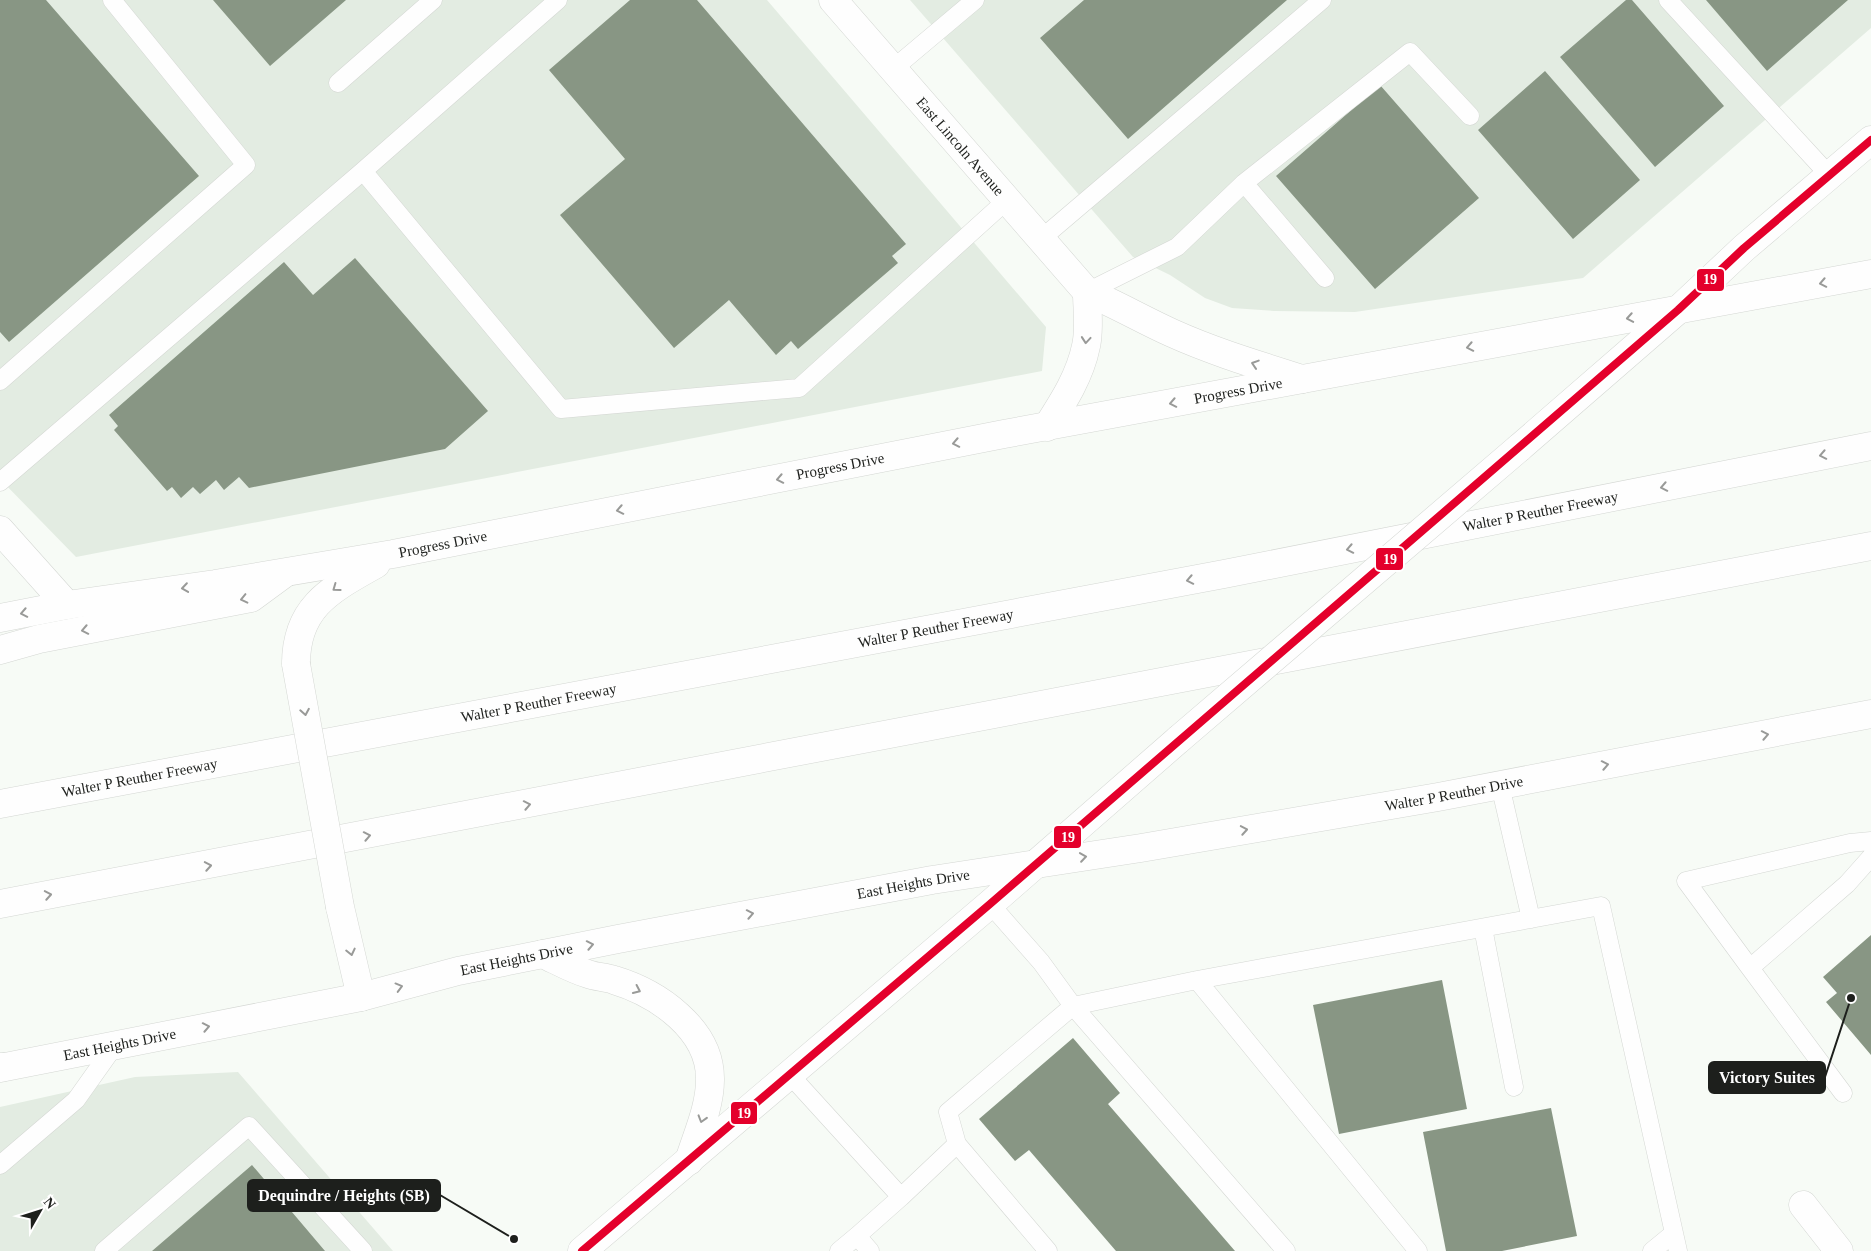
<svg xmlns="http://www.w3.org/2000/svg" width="1871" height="1251" font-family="Georgia,serif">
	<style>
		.built { fill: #e3ece2 }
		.building { fill: #889684 }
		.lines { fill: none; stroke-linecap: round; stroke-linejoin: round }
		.service-casing { stroke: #d4d7d3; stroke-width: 19 }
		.minor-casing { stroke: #d4d7d3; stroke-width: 29 }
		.tertiary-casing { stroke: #d4d7d3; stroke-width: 29 }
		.secondary-casing { stroke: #d4d7d3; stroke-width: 29 }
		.motorway-casing { stroke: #d4d7d3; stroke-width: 29 }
		.service { stroke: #fefefe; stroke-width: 18 }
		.minor { stroke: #fefefe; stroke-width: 28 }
		.tertiary { stroke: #fefefe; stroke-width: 28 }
		.secondary { stroke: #fefefe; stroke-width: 28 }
		.motorway { stroke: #fefefe; stroke-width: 28 }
		.secondary-bridge-casing { stroke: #d4d7d3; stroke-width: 29; stroke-linecap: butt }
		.secondary-bridge { stroke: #fefefe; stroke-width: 28 }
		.bus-1-casing { stroke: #fff; stroke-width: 11 }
		.bus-1 { stroke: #e4002b; stroke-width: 8 }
		.oneway { stroke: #999a98 }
		.labels { text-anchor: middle; stroke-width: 5; stroke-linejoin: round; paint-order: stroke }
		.street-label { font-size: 15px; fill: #1d1f1c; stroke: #fff }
		.leader { fill: none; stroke: #1d1f1c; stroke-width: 2 }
		.callout-dot { fill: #1d1f1c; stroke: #fff; stroke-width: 2 }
		.callout { fill: #1d1f1c; stroke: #1d1f1c; stroke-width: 2 }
		.callout-label { font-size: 16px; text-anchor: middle; font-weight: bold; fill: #fff }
		.line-badge { stroke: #fff; stroke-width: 2 }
		.badge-label { font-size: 14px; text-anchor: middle; font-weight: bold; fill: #fff }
	</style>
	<rect width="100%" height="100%" fill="#f7fbf6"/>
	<path class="built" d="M0,0H767L1046,327L1042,371L76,557L0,479Z
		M910,0H1871V28L1583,278L1355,312L1274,311L1232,308L1205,298L1170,275L1133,257Z
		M238,1072L393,1251H0V1107L135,1077Z"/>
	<path class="building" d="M0,0H46L199,176L9,342L0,332Z
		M213,0H346L270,66Z
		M630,0H697L906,244L892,256L898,263L798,349L791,341L776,355L729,300L674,348L560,215L625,159L549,70Z
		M1084,0H1287L1128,139L1040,38Z
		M1626,0H1632L1724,106L1655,167L1560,57Z
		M1706,0H1848L1767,71Z
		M1545,71L1640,180L1573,239L1478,130Z
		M1380,85L1479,198L1375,289L1276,176Z
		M355,258L488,411L445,449L249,488L239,477L224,490L216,480L200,494L193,487L181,498L172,487L167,491L114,430L118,426L109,415L284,262L313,295Z
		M1871,935V1055L1826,1002L1837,993L1823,977Z
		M1442,980L1467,1109L1339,1134L1313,1005Z
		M1073,1038L1120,1093L1108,1104L1235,1251H1116L1029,1150L1015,1161L979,1119Z
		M1551,1108L1577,1236L1502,1251H1446L1423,1132Z
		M252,1165L325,1251H152Z"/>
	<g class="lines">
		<defs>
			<path id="service" d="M1668,0L1829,175
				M893,69L975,0
				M338,83L433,0
				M363,171L558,0
				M1244,183L1325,278
				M1041,239L1322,0
				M1087,292L1177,247L1244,183L1410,52L1470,116
				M0,381L246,165L112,0
				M0,482L363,171L561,409L799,388L1007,200
				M1500,785L1531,919
				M990,904L1041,962L1073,1006L1286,1251
				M1483,928L1514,1087
				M1750,968L1686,881L1850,843L1871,841
				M1197,980L1418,1251
				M790,1075L901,1197L857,1236L870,1251
				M1843,1093L1750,968L1847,884L1871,857
				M957,1144L948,1112L1073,1006L1197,980L1601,906L1678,1251
				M0,1165L76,1100L115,1045
				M901,1197L957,1144L1048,1251
				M104,1251L249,1126L363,1251
				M839,1251L857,1236
				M1652,1251L1674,1233"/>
			<path id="minor" d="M0,530L67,605
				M1803,1205L1839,1251"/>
			<g id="tertiary">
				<path id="s1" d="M833,0L1087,292C1116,304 1143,320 1172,333C1214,352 1258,365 1302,379"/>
				<path d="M1047,427C1063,402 1080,376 1086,346C1090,329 1087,309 1087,292"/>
			</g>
			<g id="secondary">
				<path d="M1519,448L1678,310L1744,248L1871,140"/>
				<path id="s2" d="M0,618L67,605L215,584L393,554L1004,434L1871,274"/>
				<path d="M296,664C296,606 332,589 376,564"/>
				<path d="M340,907L361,997"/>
				<path d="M543,954C558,961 572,969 588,974C596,977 605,977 614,980C657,993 711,1029 710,1080C710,1107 697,1135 689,1161"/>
				<path id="s3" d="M0,1068L361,997L458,971L618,939L932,880L1141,848L1438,797L1871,714"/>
				<path d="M582,1251L990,904L1179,739"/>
			</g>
			<g id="motorway">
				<path d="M0,650L39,639L251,598L285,573"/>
				<path id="s4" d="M0,804L1224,574L1871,446"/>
				<path d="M0,904C624,789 1247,663 1871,546"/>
				<path d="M0,1067H3"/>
			</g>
		</defs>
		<use href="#service" class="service-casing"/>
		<use href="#minor" class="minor-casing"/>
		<use href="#tertiary" class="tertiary-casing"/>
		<use href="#secondary" class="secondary-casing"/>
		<use href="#motorway" class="motorway-casing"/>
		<use href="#service" class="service"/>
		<use href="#minor" class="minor"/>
		<use href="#tertiary" class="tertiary"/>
		<use href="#secondary" class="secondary"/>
		<use href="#motorway" class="motorway"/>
		<defs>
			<path id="secondary-bridge" d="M296,664L340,907
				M1179,739L1519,448"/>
		</defs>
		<use href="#secondary-bridge" class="secondary-bridge-casing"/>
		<use href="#secondary-bridge" class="secondary-bridge"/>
		<defs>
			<path id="bus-1" d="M582,1251L990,904L1678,310L1744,248L1871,140"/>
		</defs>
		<use href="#bus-1" class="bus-1-casing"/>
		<use href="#bus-1" class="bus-1"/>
	</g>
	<defs><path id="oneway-chevron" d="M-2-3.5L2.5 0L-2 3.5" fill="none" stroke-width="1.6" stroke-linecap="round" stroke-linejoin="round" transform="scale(1.25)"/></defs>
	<g class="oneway">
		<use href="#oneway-chevron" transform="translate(1823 283) rotate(169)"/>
		<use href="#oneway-chevron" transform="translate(1630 318) rotate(170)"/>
		<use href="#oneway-chevron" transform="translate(1086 340) rotate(95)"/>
		<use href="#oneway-chevron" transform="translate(1470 347) rotate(169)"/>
		<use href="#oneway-chevron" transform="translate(1255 364) rotate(-162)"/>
		<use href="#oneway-chevron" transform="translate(1173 403) rotate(169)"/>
		<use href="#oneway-chevron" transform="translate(956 443) rotate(169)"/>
		<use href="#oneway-chevron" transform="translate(1823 455) rotate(169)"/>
		<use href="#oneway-chevron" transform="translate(780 479) rotate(169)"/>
		<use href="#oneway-chevron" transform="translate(1664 487) rotate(169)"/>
		<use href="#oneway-chevron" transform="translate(620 510) rotate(169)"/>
		<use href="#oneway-chevron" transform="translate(1350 549) rotate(169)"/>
		<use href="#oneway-chevron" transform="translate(1190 580) rotate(169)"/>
		<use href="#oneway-chevron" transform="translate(185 588) rotate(172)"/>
		<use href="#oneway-chevron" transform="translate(336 588) rotate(144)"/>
		<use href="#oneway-chevron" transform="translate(244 599) rotate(167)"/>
		<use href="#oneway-chevron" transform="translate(24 613) rotate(169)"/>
		<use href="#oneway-chevron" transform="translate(85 630) rotate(169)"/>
		<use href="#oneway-chevron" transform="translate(305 712) rotate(80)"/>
		<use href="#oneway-chevron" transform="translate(1765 735) rotate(-11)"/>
		<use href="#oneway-chevron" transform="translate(1605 765) rotate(-11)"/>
		<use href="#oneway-chevron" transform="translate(527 805) rotate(-11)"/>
		<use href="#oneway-chevron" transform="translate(1244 830) rotate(-10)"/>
		<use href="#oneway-chevron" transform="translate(367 836) rotate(-11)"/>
		<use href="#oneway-chevron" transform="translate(1083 857) rotate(-8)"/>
		<use href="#oneway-chevron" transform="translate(208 866) rotate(-10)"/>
		<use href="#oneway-chevron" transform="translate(48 895) rotate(-10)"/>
		<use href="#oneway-chevron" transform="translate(750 914) rotate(-11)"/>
		<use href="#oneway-chevron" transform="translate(590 945) rotate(-11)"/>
		<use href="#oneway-chevron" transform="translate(351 952) rotate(77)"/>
		<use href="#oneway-chevron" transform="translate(399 987) rotate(-15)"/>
		<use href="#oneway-chevron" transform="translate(637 990) rotate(25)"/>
		<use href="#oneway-chevron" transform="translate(206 1027) rotate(-11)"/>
		<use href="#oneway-chevron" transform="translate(702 1119) rotate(107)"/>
	</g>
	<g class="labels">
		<g class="street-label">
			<text dy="5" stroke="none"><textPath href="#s1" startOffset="194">East Lincoln Avenue</textPath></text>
			<text dy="5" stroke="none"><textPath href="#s2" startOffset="1259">Progress Drive</textPath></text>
			<text dy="5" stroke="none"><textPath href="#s2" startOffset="854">Progress Drive</textPath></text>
			<text dy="5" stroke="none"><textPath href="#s4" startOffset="1568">Walter P Reuther Freeway</textPath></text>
			<text dy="5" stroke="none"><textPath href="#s2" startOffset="449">Progress Drive</textPath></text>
			<text dy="5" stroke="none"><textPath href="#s4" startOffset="952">Walter P Reuther Freeway</textPath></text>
			<text dy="5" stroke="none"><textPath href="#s4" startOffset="548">Walter P Reuther Freeway</textPath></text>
			<text dy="5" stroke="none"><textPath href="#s4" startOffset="142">Walter P Reuther Freeway</textPath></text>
			<text dy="5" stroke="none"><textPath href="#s3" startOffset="1480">Walter P Reuther Drive</textPath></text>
			<text dy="5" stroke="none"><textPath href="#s3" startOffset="932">East Heights Drive</textPath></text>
			<text dy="5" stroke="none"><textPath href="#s3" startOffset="528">East Heights Drive</textPath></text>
			<text dy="5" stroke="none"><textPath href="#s3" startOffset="122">East Heights Drive</textPath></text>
		</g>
	</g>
	<path class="leader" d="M1851 998L1825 1077M514 1239L440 1195"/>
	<g class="callout-dot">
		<circle cx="1851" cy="998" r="5"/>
		<circle cx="514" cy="1239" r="5"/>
	</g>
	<g class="callout">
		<rect x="1709" y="1062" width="116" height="31" rx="5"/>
		<rect x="248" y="1180" width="192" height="31" rx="5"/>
	</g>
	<g class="callout-label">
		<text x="1767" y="1083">Victory Suites</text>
		<text x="344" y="1201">Dequindre / Heights (SB)</text>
	</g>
	<g class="line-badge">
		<rect x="1696" y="268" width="29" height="24" rx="5" fill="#e4002b"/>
		<rect x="1375" y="547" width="29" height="24" rx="5" fill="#e4002b"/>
		<rect x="1053" y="825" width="29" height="24" rx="5" fill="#e4002b"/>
		<rect x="730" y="1101" width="28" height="24" rx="5" fill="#e4002b"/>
	</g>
	<g class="badge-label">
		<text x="1710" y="284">19</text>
		<text x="1390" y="564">19</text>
		<text x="1068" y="842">19</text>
		<text x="744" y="1118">19</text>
	</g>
	<g transform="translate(40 1211) rotate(51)" stroke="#ffffff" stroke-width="4" paint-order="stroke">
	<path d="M0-4L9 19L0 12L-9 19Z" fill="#1d1f1c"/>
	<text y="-8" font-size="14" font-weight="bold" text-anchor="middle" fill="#1d1f1c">N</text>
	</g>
</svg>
